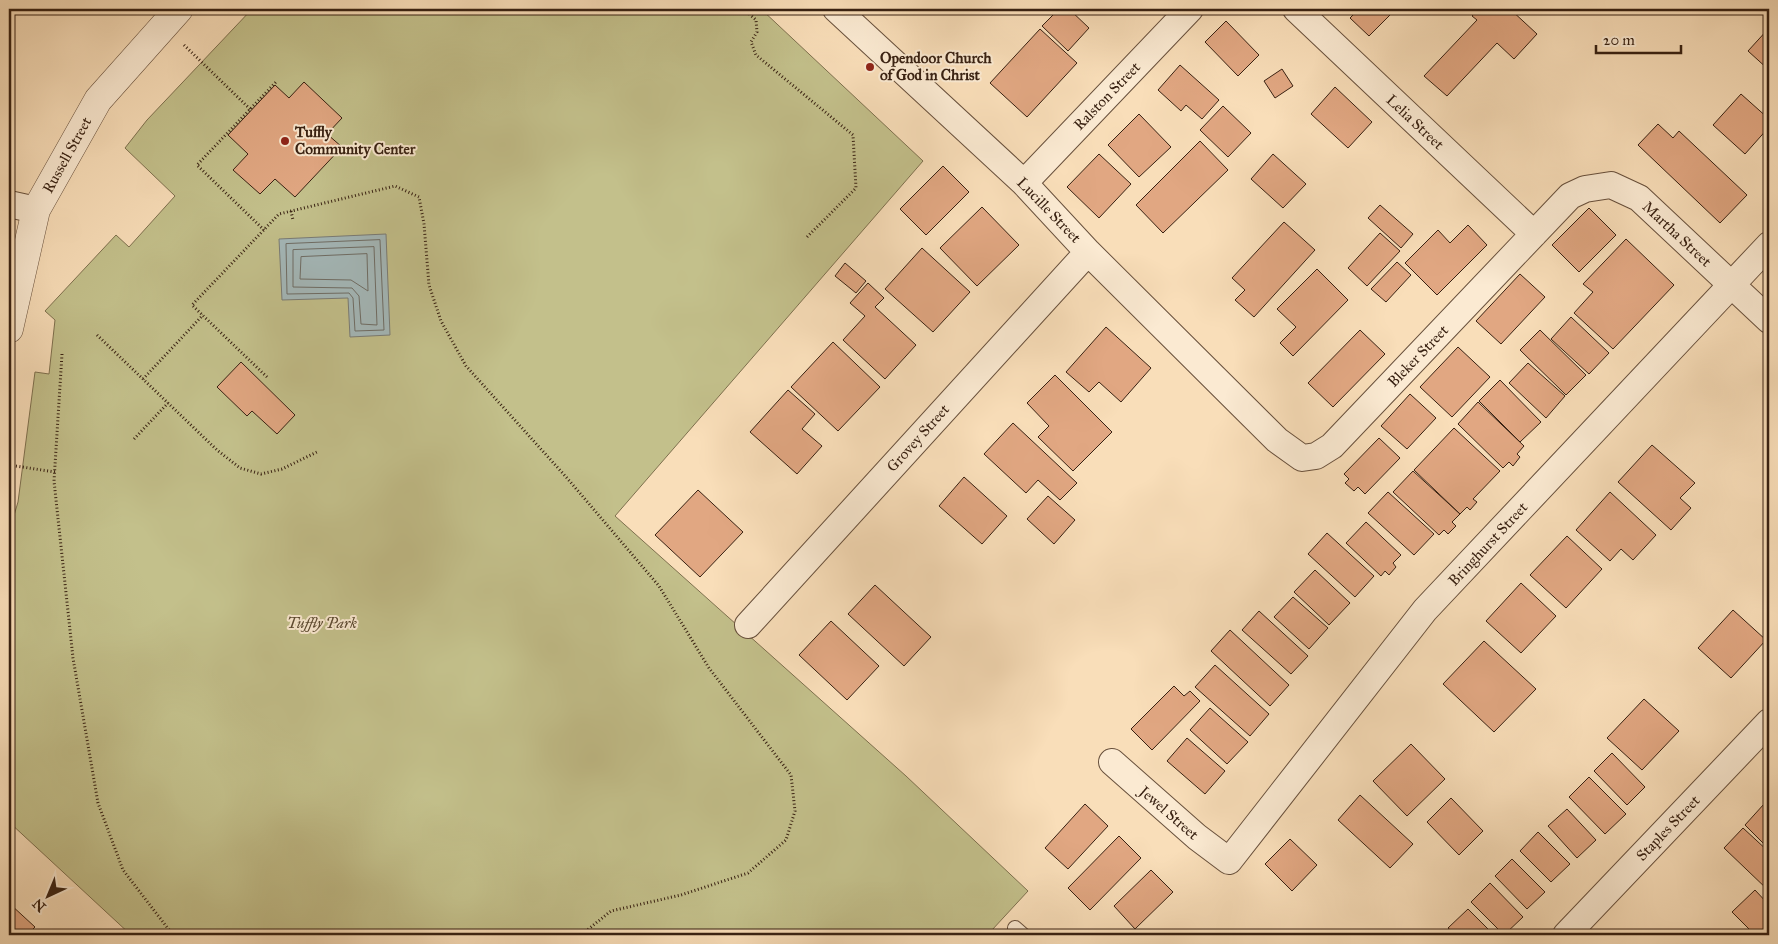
<svg xmlns="http://www.w3.org/2000/svg" width="1778" height="944" font-family="'IM FELL Great Primer',serif">
	<style>
		.green { fill: #c3c08b; stroke: #7e704e }
		.water { fill: #a4b9bb; stroke: #797c77 }
		.lines { fill: none; stroke-linecap: round; stroke-linejoin: round }
		.shore { stroke: #6e6d66; stroke-width: 1 }
		.building { fill: #e1a782; stroke: #382112 }
		.service-casing { stroke: #68503c; stroke-width: 16 }
		.minor-casing { stroke: #68503c; stroke-width: 28 }
		.tertiary-casing { stroke: #68503c; stroke-width: 29 }
		.path { stroke: #382112; stroke-width: 3; stroke-dasharray: 1 2.5; stroke-linecap: butt }
		.service { stroke: #fbead2; stroke-width: 14 }
		.minor { stroke: #fbead2; stroke-width: 26 }
		.tertiary { stroke: #fbead2; stroke-width: 28 }
		.poi-dot { fill: #8f2418; stroke: #fbead2; stroke-width: 2 }
		.labels { text-anchor: middle; stroke-width: 4; stroke-linejoin: round; paint-order: stroke }
		.poi-label { font-size: 15px; font-weight: bold; fill: #382112; stroke: #fbead2; text-anchor: start }
		.street-label { font-size: 15px; fill: #382112; stroke: #fbead2 }
		.park-label { font-size: 15px; font-style: italic; fill: #5b4930; stroke: #fbead2 }
	</style>
	<rect width="100%" height="100%" fill="#f9deb9"/>
	<filter id="stains"><feTurbulence type="fractalNoise" baseFrequency=".004" numOctaves="4"/><feColorMatrix values="0 0 0 0 .2 0 0 0 0 .09 0 0 0 0 .02 0 0 0 .5 -.17"/></filter>
	<radialGradient id="worn" r=".72"><stop offset=".6" stop-color="#630" stop-opacity="0"/><stop offset="1" stop-color="#630" stop-opacity=".3"/></radialGradient>
	<path class="green" d="M252,9H761L923,161L615,516L906,776L1028,891L992,930L997,935H131L9,822V532L18,502L35,372L49,374L55,320L45,311L116,235L129,247L175,196L125,148L147,120Z"/>
	<path class="water" d="M386,234L390,335L350,337L348,298L282,300L279,239Z"/>
	<g class="lines">
		<path class="shore" d="M380,240L384,330L355,331L353,298L349,293L287,294L286,244Z
			M374,247L377,325L361,324L359,296L352,288L293,287V250Z
			M367,254L368,291L351,280L300,279L301,257Z"/>
	</g>
	<path class="building" d="M1059,9H1069L1089,28L1068,51L1042,26Z
		M1359,9H1396L1369,36L1350,18Z
		M1479,9H1510L1537,34L1514,59L1497,43L1447,96L1424,76L1477,20L1472,16Z
		M1226,21L1259,55L1238,76L1205,42Z
		M1769,28V70L1748,51Z
		M1040,29L1077,63L1027,117L990,83Z
		M1180,65L1219,100L1202,119L1186,105L1181,111L1158,90Z
		M1282,69L1293,86L1275,98L1264,81Z
		M304,82L342,118L327,134L342,147L295,197L275,179L260,194L233,170L248,154L228,135L275,85L289,98Z
		M1335,87L1372,122L1348,148L1311,114Z
		M1741,94L1769,119V127L1745,154L1713,125Z
		M1223,106L1251,133L1228,157L1200,130Z
		M1139,114L1171,147L1139,177L1108,145Z
		M1658,124L1673,138L1679,131L1747,195L1720,223L1638,145Z
		M1200,141L1228,170L1163,233L1136,205Z
		M1099,154L1131,184L1099,218L1067,187Z
		M1273,154L1306,184L1283,208L1251,179Z
		M943,166L969,192L926,235L900,209Z
		M1380,205L1413,234L1401,248L1368,218Z
		M982,207L1019,245L977,286L940,248Z
		M1589,208L1616,235L1579,272L1552,245Z
		M1284,222L1315,250L1254,317L1235,300L1245,290L1232,278Z
		M1468,225L1487,245L1437,295L1405,263L1438,230L1450,243Z
		M1380,233L1400,251L1367,286L1348,268Z
		M1626,239L1674,285L1613,349L1574,313L1593,292L1583,284Z
		M922,248L970,292L933,332L885,289Z
		M1397,262L1411,275L1386,302L1371,289Z
		M845,263L866,281L856,293L835,276Z
		M1317,269L1348,300L1293,356L1280,343L1296,327L1277,309Z
		M1520,274L1545,297L1501,344L1476,321Z
		M868,283L884,298L875,307L916,345L885,379L843,340L865,316L850,303Z
		M1571,317L1609,353L1589,374L1551,339Z
		M1106,327L1151,368L1121,402L1099,382L1089,392L1066,372Z
		M1360,330L1385,354L1333,407L1308,383Z
		M1540,330L1586,375L1566,395L1520,350Z
		M833,342L880,387L838,431L791,387Z
		M1458,347L1490,377L1452,417L1420,387Z
		M241,362L295,415L277,434L252,411L247,416L217,387Z
		M1528,363L1565,396L1546,418L1509,383Z
		M1055,375L1112,432L1073,471L1038,437L1049,426L1027,403Z
		M1500,380L1541,422L1520,442L1479,401Z
		M788,390L815,414L802,429L822,446L797,474L750,432Z
		M1410,394L1436,418L1407,449L1381,426Z
		M1478,402L1524,446L1517,454L1520,457L1513,466L1509,462L1503,468L1458,424Z
		M1013,423L1077,483L1060,500L1038,480L1026,493L984,454Z
		M1454,428L1500,471L1473,499L1477,502L1470,510L1467,507L1460,514L1414,470Z
		M1379,438L1400,458L1365,494L1358,487L1354,491L1345,483L1349,479L1344,474Z
		M1652,445L1695,483L1680,498L1691,508L1671,530L1618,482Z
		M1413,471L1460,514L1452,522L1456,526L1448,534L1444,530L1439,535L1393,492Z
		M964,477L1007,516L982,544L939,506Z
		M698,490L743,532L700,577L655,535Z
		M1388,492L1434,534L1414,555L1368,513Z
		M1610,492L1656,535L1633,560L1621,549L1610,561L1576,530Z
		M1048,496L1075,520L1054,544L1027,519Z
		M1366,522L1401,555L1393,563L1396,567L1389,575L1385,571L1381,576L1346,543Z
		M1327,533L1374,576L1355,597L1308,554Z
		M1567,536L1602,569L1566,608L1530,575Z
		M1315,570L1350,603L1329,625L1294,592Z
		M1521,583L1556,616L1521,653L1486,621Z
		M875,585L931,637L904,666L848,614Z
		M1293,597L1328,628L1309,649L1274,617Z
		M1733,610L1766,640L1731,678L1698,648Z
		M1259,611L1308,656L1291,674L1242,630Z
		M831,621L879,666L847,700L799,655Z
		M1230,630L1289,685L1270,706L1211,651Z
		M1484,641L1536,689L1494,732L1443,684Z
		M1215,665L1269,714L1250,736L1195,687Z
		M1174,686L1184,696L1190,691L1200,701L1152,750L1131,729Z
		M1644,699L1679,731L1642,770L1607,738Z
		M1210,708L1248,742L1227,764L1190,730Z
		M1187,738L1225,771L1205,794L1167,761Z
		M1411,744L1445,779L1407,816L1373,781Z
		M1612,753L1645,787L1627,805L1594,771Z
		M1589,777L1626,814L1605,834L1569,797Z
		M1360,795L1413,844L1390,868L1338,820Z
		M1451,798L1483,831L1459,855L1427,822Z
		M1085,804L1108,826L1068,869L1045,848Z
		M1764,804L1769,809V849L1745,825Z
		M1567,809L1596,840L1577,858L1548,826Z
		M1743,828L1769,852V891L1724,848Z
		M1538,832L1570,864L1551,882L1520,851Z
		M1119,836L1141,858L1090,910L1068,888Z
		M1290,839L1317,865L1292,891L1265,864Z
		M1512,859L1545,892L1527,909L1495,876Z
		M1151,870L1173,892L1135,929L1114,906Z
		M1490,883L1523,917L1504,935L1471,902Z
		M1755,890L1769,905V935H1755L1732,912Z
		M10,904L35,927L27,935H9Z
		M1468,909L1494,935H1456L1448,928Z"/>
	<g class="lines">
		<defs>
			<path id="service" d="M1015,928L1023,935"/>
			<path id="minor" d="M836,9L1024,183L1088,252L1277,440L1302,458L1316,456L1332,446L1570,196L1585,189L1611,185L1639,198L1769,320
				M1296,9L1534,234
				M1024,183L1190,9
				M9,204L36,210
				M748,625L1088,252
				M1112,762L1197,837L1229,861L1425,610L1769,245
				M1566,935L1769,722"/>
			<path id="tertiary" d="M9,329L36,210L98,100L179,9"/>
		</defs>
		<use href="#service" class="service-casing"/>
		<use href="#minor" class="minor-casing"/>
		<use href="#tertiary" class="tertiary-casing"/>
		<path class="path" d="M744,9L756,20L757,32L751,42L756,55L853,135L856,188L807,237
			M184,45L250,109
			M291,211L293,220
			M264,230L197,165L276,82
			M97,335L217,450L240,468L261,474L282,469L319,451
			M62,354L54,481L73,658L98,803L123,870L173,935
			M267,377L192,305L279,214L395,186L419,197L424,224L429,285L441,321L466,366L567,478L659,586L709,668L791,775L795,811L786,840L748,873L681,895L611,911L581,935
			M143,379L203,315
			M134,439L168,403
			M9,465L55,472"/>
		<use href="#service" class="service"/>
		<use href="#minor" class="minor"/>
		<use href="#tertiary" class="tertiary"/>
	</g>
	<g class="poi-dot">
		<circle cx="870" cy="67" r="5"/>
		<circle cx="285" cy="141" r="5"/>
	</g>
	<g class="labels">
		<g class="poi-label">
			<text x="880" y="63">Opendoor Church<tspan x="880" dy="17">of God in Christ</tspan></text>
			<text x="295" y="137">Tuffly<tspan x="295" dy="17">Community Center</tspan></text>
		</g>
		<g class="street-label">
			<text transform="translate(1107 96) rotate(-46)" y="5">Ralston Street</text>
			<text transform="translate(1415 122) rotate(43)" y="5">Lelia Street</text>
			<text transform="translate(67 155) rotate(-61)" y="5">Russell Street</text>
			<text transform="translate(1049 210) rotate(46)" y="5">Lucille Street</text>
			<text transform="translate(1677 234) rotate(43)" y="5">Martha Street</text>
			<text transform="translate(1418 356) rotate(-46)" y="5">Bleker Street</text>
			<text transform="translate(918 438) rotate(-48)" y="5">Grovey Street</text>
			<text transform="translate(1488 544) rotate(-47)" y="5">Bringhurst Street</text>
			<text transform="translate(1169 813) rotate(41)" y="5">Jewel Street</text>
			<text transform="translate(1668 828) rotate(-46)" y="5">Staples Street</text>
		</g>
		<g class="park-label">
			<text x="322" y="628">Tuffly Park</text>
		</g>
	</g>
	<rect width="1778" height="944" fill="none" stroke="#f9deb9" stroke-width="30"/>
	<rect x="10" y="10" width="1758" height="924" fill="none" stroke="#382112" stroke-width="2.5"/>
	<rect x="15" y="15" width="1748" height="914" fill="none" stroke="#382112"/>
	<g transform="translate(48 896) rotate(224)" stroke="#fbead2" stroke-width="4" paint-order="stroke">
	<path d="M0-4L9 19L0 12L-9 19Z" fill="#382112"/>
	<text y="-8" font-size="14" font-weight="bold" text-anchor="middle" fill="#382112">N</text>
	</g>
	<path d="M1596 45v8h85v-8" fill="none" stroke="#382112" stroke-width="2.5"/>
	<text x="1603" y="45" font-size="15" fill="#382112" stroke="#fbead2" stroke-width="4" paint-order="stroke">20 m</text>
	<rect width="100%" height="100%" filter="url(#stains)"/>
	<rect width="100%" height="100%" fill="url(#worn)"/>
</svg>
